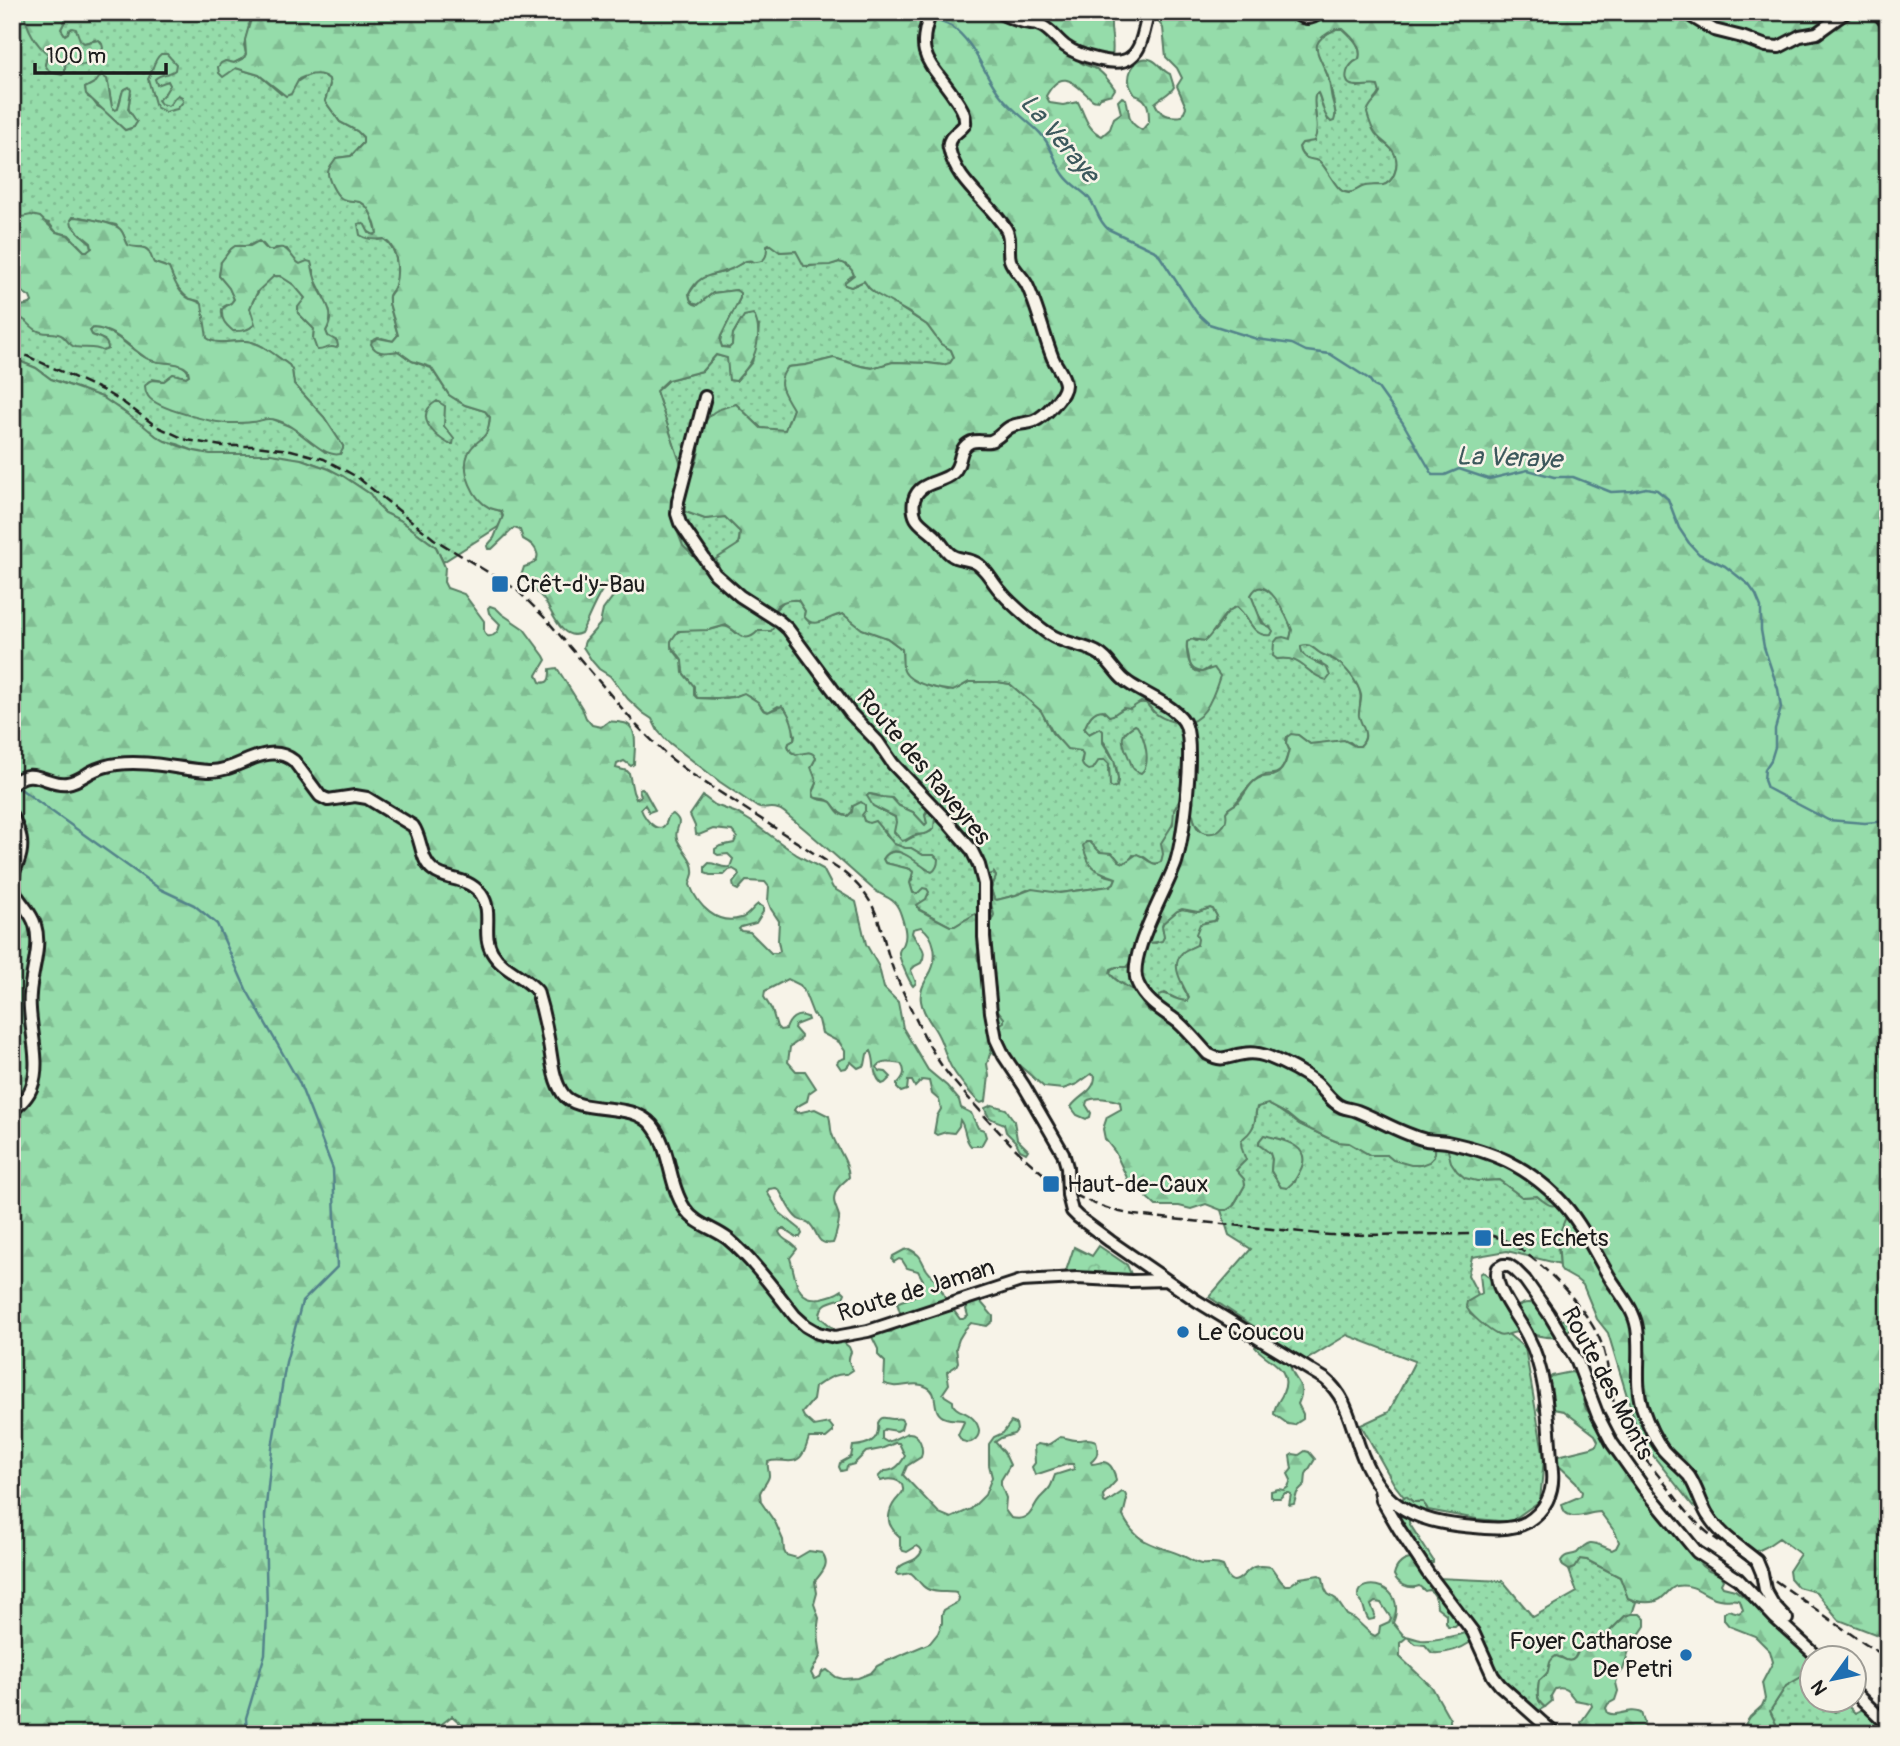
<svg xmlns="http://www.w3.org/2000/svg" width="1900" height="1746" font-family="Pangolin,sans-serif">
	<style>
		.grass { fill: url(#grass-dots); stroke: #587c63; stroke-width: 2; fill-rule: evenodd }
		.forest { fill: url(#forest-firs); stroke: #587c63; stroke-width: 2; fill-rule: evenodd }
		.park { fill: url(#park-crowns); stroke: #587c63; stroke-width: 2 }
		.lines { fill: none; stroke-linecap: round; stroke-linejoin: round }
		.stream { stroke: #53838a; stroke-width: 2.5 }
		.minor-casing { stroke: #1c1c1c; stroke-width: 16 }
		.minor { stroke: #f7f3e8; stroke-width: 10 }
		.rail { stroke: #1c1c1c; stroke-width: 2.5; stroke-dasharray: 10 5; stroke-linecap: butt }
		.minor-bridge-casing { stroke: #1c1c1c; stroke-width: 16; stroke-linecap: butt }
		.minor-bridge { stroke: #f7f3e8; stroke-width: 10 }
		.poi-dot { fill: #1f6fb2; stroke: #f7f3e8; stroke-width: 2.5 }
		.labels { text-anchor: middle; stroke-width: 5; stroke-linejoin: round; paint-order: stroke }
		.poi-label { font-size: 24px; fill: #1c1c1c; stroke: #f7f3e8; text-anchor: start }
		.street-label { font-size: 24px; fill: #1c1c1c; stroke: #f7f3e8 }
		.water-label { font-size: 26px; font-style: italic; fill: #3c585c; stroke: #f7f3e8 }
	</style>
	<defs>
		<pattern id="grass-dots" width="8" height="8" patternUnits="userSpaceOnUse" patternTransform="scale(1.75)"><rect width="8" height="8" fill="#95dcaa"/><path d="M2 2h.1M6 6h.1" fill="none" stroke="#80bc92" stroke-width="1.8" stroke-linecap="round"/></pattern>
		<pattern id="forest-firs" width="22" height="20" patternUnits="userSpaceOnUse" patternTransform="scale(1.75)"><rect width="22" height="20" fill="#95dcaa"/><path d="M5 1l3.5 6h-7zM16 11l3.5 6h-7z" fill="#80bc92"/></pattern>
		<pattern id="park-crowns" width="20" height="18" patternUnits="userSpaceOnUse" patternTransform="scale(1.75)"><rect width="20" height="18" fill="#95dcaa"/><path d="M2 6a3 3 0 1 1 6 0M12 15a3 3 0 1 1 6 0" fill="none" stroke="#80bc92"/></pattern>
	</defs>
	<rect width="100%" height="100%" fill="#f7f3e8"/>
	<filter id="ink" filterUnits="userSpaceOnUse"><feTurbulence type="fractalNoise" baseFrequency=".0143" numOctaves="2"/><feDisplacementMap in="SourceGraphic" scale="14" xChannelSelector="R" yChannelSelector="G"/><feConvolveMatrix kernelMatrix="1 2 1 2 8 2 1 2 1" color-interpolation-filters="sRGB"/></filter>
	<g filter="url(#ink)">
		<path class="grass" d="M12,12H24L35,40L48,54L45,64L50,72L67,62L79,65L90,64L95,40L84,43L68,33L65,35L61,29L65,21L67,12H253L244,45L246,54L244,58L234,63L225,61L236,68L259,75L281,94C295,84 313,64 329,79L330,84L325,101L340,122L357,131L363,137V143L351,156L336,158L348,200C352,201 356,200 360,202C370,205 376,224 377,233L374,235L358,225L378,240L384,239C397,247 400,272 395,286C394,290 390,292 389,296C387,301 396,328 398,335L393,341L382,338L372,341L391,352L398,351L412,361L431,368L449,395L465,405L485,411L490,418L487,435L481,440L490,508L501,511C504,518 502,521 498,527L443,562L436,547L400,520L385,513L379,507L370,494L354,483L329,469L301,459L210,454L194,451L177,444L165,441L156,436L119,408L77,388L51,379L36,368L12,358V317H20L27,320L36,330L60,334L74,346L97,348L104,340L92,335L90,331L93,328C117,329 130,352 151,360C164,365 185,358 189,375L186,377L173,374L164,381L152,379L208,420L226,423L252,422L269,418L294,428L325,452L343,446L324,417L294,384L292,370L289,365C276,356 261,342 245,341C236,340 213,346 207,338C200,329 206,312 199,301L187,298L176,286L172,280L171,273L164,266L154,263L142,247L133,248L128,245L122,232L116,225L80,217L78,232L91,243L92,247L87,251H84L69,235L56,232L49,223L21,217L12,219ZM96,82L108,83L112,107L115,110H118L122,93L131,94C126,111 129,109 136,122L134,127L125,130L106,111L97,106L92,99L88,97L85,88ZM254,243L263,244L268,250L272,251L276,248L287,249L295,262L314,270V277L324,297L328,327L326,331L328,336L332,340L333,346H329L313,339L314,329L298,313L305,298C300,290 284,273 274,276C265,279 253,299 250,308L225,306L231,303L234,299L229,287L219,276C220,267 227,248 237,246C244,245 247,248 254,243Z
			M1336,29H1344C1352,37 1363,47 1359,59L1353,63L1358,87L1373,84L1378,86L1380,93L1377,99L1382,141C1386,145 1392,148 1394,152C1400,162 1395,182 1384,185C1378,186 1373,185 1368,187C1360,190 1350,195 1342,191C1334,187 1327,168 1319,161C1310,160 1301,159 1299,147L1302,143L1308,142L1316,117L1314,101L1315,95L1318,93L1328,120L1336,115C1333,104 1332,87 1328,77C1319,52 1303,44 1336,29Z
			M770,244L780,252L796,251L808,267C818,263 829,266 839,262C846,263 852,268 854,275L848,279L845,285L851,287L864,281L869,288L927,325L941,344L951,350L954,357L950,363L943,365L927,363L893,362L872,368L861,366L834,358L806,365L788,367L793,409L785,431L761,428L736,404L704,426L696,466L693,472L682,468L656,391L668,380L702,371L716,355L728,358L729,380L736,381L752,362L758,337L759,326L741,320L733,334L732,345L730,348L722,347L720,341L721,336L740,298L736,290L713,293L698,305C691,304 690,300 689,294L698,281L705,276L724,272L746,261L754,262Z
			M683,511L705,519L725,517L740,532C739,549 729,568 716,581L683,546L674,523Z
			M1259,587C1276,590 1287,615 1292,630L1290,639H1287L1277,659C1293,657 1301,662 1312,673L1321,663C1312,661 1300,657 1301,646C1311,643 1312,648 1320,653C1328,658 1337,660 1344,667C1350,673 1356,681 1359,689C1362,696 1360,698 1360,705C1358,719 1373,734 1360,746H1355L1350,742L1310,744L1298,735L1287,737L1286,742L1289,749C1280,789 1269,765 1253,782C1246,789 1238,799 1233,808C1229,813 1227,822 1223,827C1206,845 1194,826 1191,809L1175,816L1161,862C1151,867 1150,859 1142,856C1139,855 1136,856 1133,855L1129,861L1124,864L1119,861L1115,856L1100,852L1104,875L1116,878L1114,883L1110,886L1060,893L1027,890L1016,895L997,900L994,899L991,889L996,876L994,873L988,900L994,915L989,926L996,989L994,997L999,1011L1004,1018V1022L997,1026L998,1033L1011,1055L991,1053L993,1043L989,1035L982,993L985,983L978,960V950L965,920L955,926H950L920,910L917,905L928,895L913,893L910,883L913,878L910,869L885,863L883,859C893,842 917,859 927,870L923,855L911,848H905L894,844L885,831L864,821L862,815L852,812L848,816C834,814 837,803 825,799C821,798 817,799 814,797L813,793L817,783L811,767L814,762L791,752L788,746L789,743L794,740L795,735L785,708L778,706L768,712C760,708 756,698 747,695C743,693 740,695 736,696C722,699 711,698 697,698C694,693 694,687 691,683C690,681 685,676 684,674C681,669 683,663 681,658C678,653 672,650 671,645C669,626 694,630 706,630C721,630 722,620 736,633L761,630L766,631L774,611L785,600H798L805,611L804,616L810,623L843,614L863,629L887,638L902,649L903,663L929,686L948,691L959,688L969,682H998L1010,684L1041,710L1052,733L1067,748L1081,751L1083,755L1081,763H1096L1099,760H1105L1109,764L1108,771L1117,786C1121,767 1108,745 1095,731L1089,734L1084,728C1088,720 1092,710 1103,710L1109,716C1121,711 1132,701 1146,703L1153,712L1206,707L1212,696L1209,668L1202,672C1192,670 1190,667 1189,658C1188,652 1186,648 1187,642L1192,639L1196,641C1202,638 1208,635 1213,632C1223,624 1223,610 1237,607L1242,610L1257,632L1265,625L1258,614L1251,595L1254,589ZM870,794L876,795L913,812L925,825L927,823L925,814L926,812L931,831C922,835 914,835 906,841L895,817L877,808L867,796Z
			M1210,908L1213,909L1217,916L1215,921L1205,922L1197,945L1187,950L1183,987L1189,998L1187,1001L1179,1000L1165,993L1151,1012C1144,1008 1142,1000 1137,994C1128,985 1116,983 1110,973L1111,969L1116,967H1127L1130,963L1133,948L1148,942L1156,943L1164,937L1162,926L1163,923L1177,911L1182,909L1198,912Z
			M1261,1104H1268L1274,1107L1299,1124L1328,1138L1338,1142L1349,1143L1370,1155H1387L1394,1160L1435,1153L1436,1139L1439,1137L1477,1181L1499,1180L1522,1197L1537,1196L1542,1200L1570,1201L1573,1209L1558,1247L1560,1264L1507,1251L1472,1257L1468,1275L1479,1296L1467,1302L1470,1314L1497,1334H1508L1525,1348L1544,1458L1540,1501L1510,1522L1477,1519L1428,1510C1425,1502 1420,1503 1413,1502L1406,1496L1404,1497L1394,1484L1361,1425L1389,1412L1415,1361L1347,1335L1306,1360L1209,1297L1251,1249L1229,1235L1221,1210C1235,1210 1238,1196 1245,1185L1236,1170L1238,1166L1241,1139C1247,1134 1254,1129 1255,1120C1257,1112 1254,1110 1261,1104ZM1264,1136L1285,1140L1298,1174L1295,1182L1281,1187L1271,1171L1272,1159Z
			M1580,1559L1587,1560L1620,1577L1628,1598L1636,1602L1632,1614L1625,1616L1607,1634L1582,1642C1575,1652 1577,1668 1561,1657C1552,1665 1548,1674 1539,1681C1538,1692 1535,1700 1545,1707L1536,1712L1501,1679L1476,1631L1438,1578L1503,1581L1533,1617L1577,1592L1569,1570L1574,1568Z
			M1806,1674L1812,1676V1700L1825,1701L1824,1707L1835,1712L1842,1705H1847L1855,1713L1865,1708L1888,1730V1734H1778L1776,1724L1770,1711L1786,1686Z"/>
		<path class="forest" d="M24,12H67L65,21L61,29L65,35L68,33L69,30L72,28L76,29L80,40L84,43L99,40L102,44L103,48L97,62L79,65L67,62L65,65V73L62,75L50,72L45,65L48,54C36,45 26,27 24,12Z
			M253,12H1112C1108,28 1115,40 1112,56L1107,58L1082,47L1078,49L1076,55C1080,66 1085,64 1094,68C1101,70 1111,83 1115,89L1112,94L1101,97L1096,101L1093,100C1075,85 1063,65 1046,96L1050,103L1063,105L1078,102C1085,115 1087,130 1102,136L1110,129L1114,118L1121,113L1118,101L1122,97L1126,99C1131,114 1125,121 1142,130L1149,122C1149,109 1149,99 1135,95C1132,90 1128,85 1129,79C1129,68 1140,54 1152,60C1159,63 1162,71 1170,74L1174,87C1170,94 1161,97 1155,103C1160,115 1170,118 1182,116L1186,107L1177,86L1182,78L1177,68L1166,57L1163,28L1158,21L1156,12H1888V1639L1839,1620L1816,1592L1798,1587L1790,1578L1789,1571L1800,1554L1779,1538L1766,1547L1753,1553L1720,1525L1693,1506L1640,1439L1608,1333L1597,1319L1583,1285L1577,1280L1563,1272L1560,1268L1558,1237L1566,1217L1573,1209L1570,1201L1565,1200C1552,1210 1548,1205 1537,1196L1522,1197L1499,1180L1477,1181L1465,1178L1457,1171L1451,1162L1445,1139H1436L1434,1157L1429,1162L1421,1165H1411L1393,1160L1387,1155H1370L1349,1143L1338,1142L1328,1138L1299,1124L1287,1114L1268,1104L1257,1107C1255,1113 1256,1118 1254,1124C1247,1144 1234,1131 1246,1160L1236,1170L1244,1179L1245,1185L1233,1206L1227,1210H1221L1206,1204L1191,1209L1179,1206H1156L1128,1180L1115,1152L1105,1139L1103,1129L1107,1117L1121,1109L1120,1102C1112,1099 1094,1096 1087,1101L1086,1105L1091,1113L1090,1117L1086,1119L1077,1115L1071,1107C1079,1095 1095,1092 1095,1076L1091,1074L1077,1084L1063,1089L1044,1087L1012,1059L998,1033L997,1026L1004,1022V1018L996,1008L994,997L996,989L992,977L989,959V926L994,915C991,901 984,889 989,875L994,873L996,877L991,889L994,899L997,900L1016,895L1032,889L1060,893L1110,886L1114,883L1116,878C1093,869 1090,871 1083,846L1086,842H1090L1100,852L1112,853L1119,861L1124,863L1137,854C1145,857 1148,863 1156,864L1161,862L1163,854L1161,843L1173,824L1174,810L1179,801C1183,803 1186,803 1189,806C1196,815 1191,831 1207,833C1212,834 1218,832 1222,827C1227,823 1227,818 1226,812C1230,805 1233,807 1238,802C1245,795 1248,785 1256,780C1261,776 1265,777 1272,776C1284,773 1287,759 1289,749L1286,743L1287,737L1291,734L1298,735L1310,744L1344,740L1355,746H1360C1371,736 1362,728 1359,716C1358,709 1362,702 1361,695C1358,682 1346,667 1335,660C1330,657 1325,656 1320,653C1312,648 1311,643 1301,646C1300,660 1318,661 1327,668L1330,676L1327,680C1306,675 1302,655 1277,659L1273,656L1274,643L1278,638L1283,637L1290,639L1292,630C1288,618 1265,569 1251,595L1262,623L1270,627L1273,631L1271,635C1252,638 1249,616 1237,607C1222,610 1217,631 1205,641L1192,639L1187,642C1186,651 1188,674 1202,672C1206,671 1210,669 1214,668L1220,676C1213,698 1202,730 1174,722C1167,720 1159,717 1154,712C1151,709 1149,706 1146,703L1141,702L1130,709L1123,708L1113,715L1109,716L1103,710C1092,710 1088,720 1084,729L1089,734L1100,728L1103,731V743L1114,760L1118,779L1117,786L1113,788L1110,786L1109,764L1105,760H1099L1093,769L1088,770C1081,766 1081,763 1083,755L1081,751L1067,749L1053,733L1041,711L1010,684L998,682H969L953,691C939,689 905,684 903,667C902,661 903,655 902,649L887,638L862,629L843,614C829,615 814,632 804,616L805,611L798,600C788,599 775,602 773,615C772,619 774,623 774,627L771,631H758C745,645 739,633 726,625L709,630L678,631L671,641V647L682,661L683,673L694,686V695L697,698L717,699L734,697L744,693L758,702L763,710L768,712L782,706C790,713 795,729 794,740L789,743L788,746L791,752L796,755C804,753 812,749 816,758L811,767L817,783L813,792L814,797C819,801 825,799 831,802C836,808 838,816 848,816L852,812L853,806L861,802L865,805V811L862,815L864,821L869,823L875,821L894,844L905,848H911L923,855H934L938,859C938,865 937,869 932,872C918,866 896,838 883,859L885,863L910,869L913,872L910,883L913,893L917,894L923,888L927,889L929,892L926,899L917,905L919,910L950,926H955L975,914L979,916L981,945L977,955L978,960L984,967L985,983L982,993L989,1035L993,1043L987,1064L989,1076L986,1101L981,1103C974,1099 958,1078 953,1070C946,1060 944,1046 938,1035C932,1023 923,1015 921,1001C919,989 926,981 931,971C938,956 935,936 921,927L913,929L912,933C918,945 929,949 921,963L915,966L911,970L916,983L913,986C910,983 898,957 899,952C900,947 902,949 904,943C908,934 903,921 900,912C894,896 884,898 873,889C845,865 819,840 791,818C787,815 783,810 778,809C770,806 765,811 757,807L720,782L666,740L658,731L652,719L643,713L628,699L610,676L599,669L592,661L583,647L585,641L600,624L603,610L617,591L621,577L619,575C601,580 590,617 581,633C562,643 552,611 544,600C537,590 528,587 521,576L524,567C545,562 539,547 523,539L520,530L514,528L492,549H488L487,546L494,538L503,516L501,511C497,510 493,509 490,508C473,500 461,471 468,454C474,438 489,443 490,417L485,411L465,405L449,395L431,367L412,361L398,351C388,352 377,356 371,344L372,341L378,338L393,341L398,335L389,303V296C401,282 400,249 384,239C375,240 367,240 360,235L358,224L362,223L365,225L369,233L374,235L377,233C376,225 370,207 362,203C356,200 347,202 341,198C335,194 328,179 328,173C328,167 333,163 336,158L351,156L363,143V137L357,131L340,122L325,101L330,85L329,79C320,71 309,74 299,79L291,94L286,96L259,75L236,68L223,77L219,73L218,67L221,63L225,61L234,63L244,58L246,54L245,40ZM1336,29H1343C1352,37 1363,47 1359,59C1353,62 1349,65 1347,72C1342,94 1367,83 1378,86L1380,93C1376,101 1369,103 1367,113C1369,120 1371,127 1375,133C1381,142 1394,147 1396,158C1398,167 1394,182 1383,185C1376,186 1369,184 1362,187C1355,190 1350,196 1342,191C1335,187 1327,168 1319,161C1310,158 1301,160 1299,147L1302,143L1314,141C1321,126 1312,110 1315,95L1318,93C1323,103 1322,114 1331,122L1334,121C1337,113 1334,107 1332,99C1330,90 1330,81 1326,72C1316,49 1308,42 1336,29ZM769,244L780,252L796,251L804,266L830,265L839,262C846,263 852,268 854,275L845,282V285L851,287L864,281L869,288L876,294L908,312L927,325L941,344L951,350L954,357L950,363L943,365L927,363L893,362L872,368L861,366L834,358L806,365L788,367C774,383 784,393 793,409L785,430L761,428L736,404C730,406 720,408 714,412C695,425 704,455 692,471L682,468L656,391L668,380L702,371L716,355L727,358L729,380L736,381C740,376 746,370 750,363C758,350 762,327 753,314L744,316L733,334L732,345L729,348L722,347L720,341L721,336L740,298V293L736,290L713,293L698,305C691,304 690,300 689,294C699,272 713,277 731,269C736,267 741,263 746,261C756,259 748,263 757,262C767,261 767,253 767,245ZM683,511L705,519L725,517L740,532L739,544L716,559L722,575L717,580L683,546L674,523ZM1210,908L1213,909L1217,916L1215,921L1200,924L1196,934L1198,939L1197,945C1192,948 1185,949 1182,953C1169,967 1184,985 1189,998L1187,1001C1164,1000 1164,980 1153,1010L1150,1012C1143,1007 1140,996 1132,990C1124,984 1115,982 1110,973L1111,969L1116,967H1126C1133,960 1131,956 1133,948C1143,941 1151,944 1162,941L1164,937L1162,926L1163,923L1177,911L1182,909L1198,912Z
			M161,54H167L176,64L175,70C169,75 161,73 155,79L157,85L168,81L170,85L165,93L158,100L161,104L168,106C173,103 173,98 178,95L182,97L183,102L177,109L165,112L156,107L148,79C153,71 153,60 161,54Z
			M101,75L107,79L112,107L115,110L118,109L123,90L129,87L131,90L128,109L137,122L134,127L125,130L86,94L85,88L96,82Z
			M31,215L40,217L56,232L68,235L84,251H88L92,248L91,243L78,232L72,225L71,220L73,217C82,217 114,223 120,229C124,233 125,240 128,245C135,249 147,244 150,254C152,257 152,260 154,263L169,268C174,280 178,293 190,299C194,300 198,301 202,304L207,338C218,346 233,340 245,341C261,342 276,356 289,365L292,370L294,384L324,417L343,446V449L340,454C319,459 294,418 268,419C263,419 258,422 252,422C245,423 238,423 230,423C214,423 156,409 148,396C146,393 145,389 145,386C150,377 155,381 164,381L173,374L186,377L189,375L188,370C176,359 160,366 146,358C129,347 115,329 93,328L90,331L92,335C99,338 108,339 108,349L103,351C94,346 85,349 75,347C69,345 67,340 63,336C57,332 48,334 41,332C28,328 29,317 12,317V303L21,306L30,304L32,302L30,297L12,285V219Z
			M259,241C262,243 264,247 267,249C273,253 277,246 283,248C290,250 293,260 300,264L307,261L311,262C313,268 313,272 315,278C319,297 339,309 326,331L328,336L337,341L338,346L336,348C329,344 324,351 317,350L313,339L314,329L298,313V307L305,298L294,285L280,276H274L258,291L253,301L250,308L255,324C248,331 242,331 233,331C225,324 221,320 222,309L231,303L234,299L229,288L219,276L221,262L231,249L235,246H250Z
			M12,358L36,368L51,379L102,397L144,426L156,436L165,441L194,451L210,454H271L301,459L329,469L343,476L370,494L379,507L385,513L400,520L436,547L445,567L444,582L447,588L464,594L484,621V631L487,636C494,638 499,631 500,624L489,613L488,608L490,606L496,608L502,614L524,629L544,656L546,660L537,675L540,682C550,685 550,677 550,669L557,668L582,708L586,718L592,725L601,727L609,721C614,722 622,722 627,724C639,730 634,753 634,764L631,766L624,761L617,764L616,768L627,771L629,773L633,792L636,799L641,796L639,789L642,788L644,790L655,810L649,812L645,805L641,809C645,821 663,840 668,817L673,814C686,824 673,827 677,839C682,851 695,860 693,874C692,878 690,882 690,885C698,906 717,926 741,918C749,916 752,908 758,904L763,907V912L756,923L741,927L739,929L741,931L750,932L771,953H777L780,951L778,941L779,921L771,909L768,901L769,887L765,882L746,881L738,890L734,888L733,883L739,875L738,872L733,869L729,870L724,875H710L705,873V867L709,863C717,863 721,869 730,867L733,859L728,854L718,855L715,853V849L720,846L734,843L737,837L732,831L713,829L699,835L696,834L695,826L690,815L703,796L715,805L737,813L752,822L797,855L823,869L833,888L856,902L866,944L879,967L884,988L898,1002L903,1028L928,1070L947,1086L959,1100L961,1108L971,1113L978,1128L984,1130L986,1137L981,1146H971C964,1139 966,1128 960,1120L959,1126L954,1133L946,1132L937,1135L934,1133L937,1116L941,1109L939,1100L932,1094L929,1081L922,1080L915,1087L912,1081H908L907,1090L901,1092L897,1088V1084C903,1078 907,1072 901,1064C894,1063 882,1060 877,1067L879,1071L886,1072L891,1077L885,1083L882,1084C870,1072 877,1063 871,1051L867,1054L865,1065L858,1068L851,1062L846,1068L841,1069L837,1063L839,1060L845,1058V1051L839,1042L822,1033L819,1020L813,1014L804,991L800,985L788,979L765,991L764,997L772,1010L777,1027L780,1030L786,1029C789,1020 796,1012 807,1017L808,1020L795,1025L794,1028L801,1036L800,1040L790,1047L788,1062L796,1071H805L816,1088L809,1093L807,1101L796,1107L794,1110L797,1113L815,1109L829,1116C831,1122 830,1128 832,1134C837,1149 848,1160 849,1177C844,1183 837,1186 835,1194C832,1203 837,1208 839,1216C840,1220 835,1239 833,1243C815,1246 819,1232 809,1223C805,1220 803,1222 798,1219C789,1212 785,1199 779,1190L776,1188L769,1189L767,1192L780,1213L800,1229L802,1234L800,1237H796L784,1229H781L779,1232C783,1242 792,1241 797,1249L790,1258C796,1277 795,1302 821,1298C830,1296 835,1295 842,1290L845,1293L843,1298C831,1302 820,1302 820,1317L834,1329V1332L816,1337L821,1342H843L849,1347L851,1352C847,1360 849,1363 853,1370L847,1374C835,1373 826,1380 815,1387L813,1400L802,1413L804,1417L814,1426L829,1423L833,1428V1432L826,1438H809C807,1443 806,1450 802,1455C794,1467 780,1457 768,1462C767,1467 769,1471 769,1476C768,1482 762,1487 760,1493L761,1502L776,1524L783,1540L784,1551L786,1555L797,1558L809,1551L822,1553C831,1564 822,1572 815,1581L817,1593L814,1604L819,1618L818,1625L819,1642L821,1655L811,1673L814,1679L820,1677L822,1672L827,1670L836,1677L843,1679L858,1678L871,1673L877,1666L885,1662L930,1643L938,1633L942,1623V1614L944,1610L958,1602L959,1598L956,1593C945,1591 931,1594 923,1586C918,1581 916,1577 911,1573L899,1575L896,1573C901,1559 916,1565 922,1551L920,1548L917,1546L907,1552L903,1551L900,1546V1537C897,1534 894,1532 892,1528C885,1519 891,1505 898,1498C900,1495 904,1493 903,1489C903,1478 887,1478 881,1481L878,1477L884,1471C895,1471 900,1465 905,1456L899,1443H895L881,1449L866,1452L854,1464L847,1466L846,1470L841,1471L839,1467L840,1463L851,1457L853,1446C868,1445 880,1441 878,1423C882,1414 886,1419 893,1419C896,1419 898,1418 901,1419L903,1422L901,1429L897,1431L885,1429L882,1432V1439L887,1442C892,1441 905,1433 909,1433C920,1433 924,1449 921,1457L907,1466L903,1475L939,1513L951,1518L971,1509L985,1495L992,1477L989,1465V1444L994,1437L1003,1433L1011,1422L1016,1424L1017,1430L1014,1434L1001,1438L995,1442L1004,1452L1010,1465L1001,1480V1485L1006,1498L1005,1510L1011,1518C1033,1522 1030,1509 1040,1498C1051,1487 1050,1489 1055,1475L1074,1469L1073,1464H1068L1035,1475L1032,1467L1035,1463L1034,1446L1038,1444C1049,1447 1051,1443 1060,1437C1066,1437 1070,1440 1076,1440C1085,1441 1085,1436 1096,1441C1098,1450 1099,1456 1091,1462L1092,1464C1095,1464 1098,1463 1102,1462C1111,1461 1115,1473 1116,1481L1103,1495L1104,1502L1106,1503L1122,1492L1125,1493L1127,1499L1123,1516C1137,1545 1155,1544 1181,1555C1188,1558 1194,1563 1201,1564C1209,1565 1215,1562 1223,1566C1225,1569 1225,1573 1227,1576C1236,1590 1245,1570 1254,1567C1260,1565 1265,1566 1271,1567L1281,1581L1285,1585H1290L1300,1578L1319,1575L1323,1578L1325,1589L1328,1594L1336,1599L1347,1615L1355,1619L1371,1634L1375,1636L1379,1633L1380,1626L1389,1622L1391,1618L1381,1603L1375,1602L1371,1605L1375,1615L1374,1619L1369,1620C1365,1615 1365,1611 1363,1605C1361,1600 1358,1600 1358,1595C1358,1577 1409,1583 1393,1623L1404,1636C1411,1636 1414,1639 1421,1640C1433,1641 1456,1636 1468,1632L1472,1638L1471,1642C1459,1650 1447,1654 1432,1653L1425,1645L1416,1644L1407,1637L1400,1643V1657L1432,1687L1450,1719V1734H472L452,1716L429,1734H12Z
			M437,401L445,406L444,426L454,439L453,444H449C433,435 413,415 437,401Z
			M1135,725L1137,726C1145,738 1152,764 1141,773C1132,770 1133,768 1130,761C1124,744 1115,736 1135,725Z
			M869,794L882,797L892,798L899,806L913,812L925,825L927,823L925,815L929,810L933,811L935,817L934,828C928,835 924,834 916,835C910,836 908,840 902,841L894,832L896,822L895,817L873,806L867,796Z
			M992,1105L1006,1109L1014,1121L1017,1139L1028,1150L1026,1153L1020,1150L1016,1142L1006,1132L1004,1124C996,1120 987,1120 985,1108Z
			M1264,1135C1282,1140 1314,1145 1300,1171C1296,1179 1294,1182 1287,1188L1281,1187L1271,1171L1272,1159L1270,1153L1259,1145V1141Z
			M909,1249C924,1257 919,1258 927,1270C938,1284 945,1291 948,1310L954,1311L960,1319H963L968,1316L966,1309L971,1300L980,1301L993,1316V1321L987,1326L971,1323L965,1329L959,1339L956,1348L958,1362L956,1366L947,1372L949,1384L943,1393L945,1396L953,1401C953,1403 953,1406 955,1407C958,1411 966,1412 970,1416C978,1422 984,1434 973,1441C969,1444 967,1442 962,1441L958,1435L964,1422L963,1420C957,1419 951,1420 946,1418C929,1413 941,1393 927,1387C912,1379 898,1392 884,1383L885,1362L878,1355V1349L872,1337L876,1332H891L904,1323L906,1316L900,1312L897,1303C911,1295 920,1301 923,1280L918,1271L907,1268L902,1260L899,1259L894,1262L892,1260L893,1256L904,1250Z
			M1483,1272L1487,1275L1515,1308C1540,1290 1543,1326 1568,1319L1573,1325C1559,1347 1538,1333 1518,1332C1511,1332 1504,1338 1498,1335C1489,1331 1468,1313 1466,1306L1467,1302L1482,1293L1480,1274Z
			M1256,1345L1262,1346L1290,1364C1292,1382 1308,1382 1298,1404L1303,1414V1419L1294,1425L1288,1424L1274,1414C1274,1405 1280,1401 1283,1393C1294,1367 1266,1361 1255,1347Z
			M1571,1372L1578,1374L1585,1394L1583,1400L1586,1409L1601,1426L1610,1450L1617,1460L1702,1566L1709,1571L1720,1575L1723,1580L1721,1584L1723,1587L1735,1590L1761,1610L1812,1658V1676L1806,1674L1786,1686L1770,1711L1776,1724L1778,1734H1739L1750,1717L1762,1706L1765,1699L1762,1683L1773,1662L1770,1651L1755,1636L1729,1626L1724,1620V1613L1728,1610L1739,1613L1743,1610L1740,1601C1733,1598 1726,1601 1719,1599C1704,1597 1697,1583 1677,1586C1671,1587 1669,1592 1664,1596C1656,1605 1638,1603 1628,1598L1620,1577L1587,1560L1580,1559L1574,1568L1569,1570L1563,1566L1561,1561C1565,1554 1569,1556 1577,1553C1591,1537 1593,1543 1612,1550L1616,1548L1619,1542L1615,1532L1600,1512C1587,1512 1565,1525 1562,1504L1581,1496L1582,1492L1576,1482L1556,1463V1459L1558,1456L1591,1448L1596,1446L1598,1441L1595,1435L1564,1411L1554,1409L1541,1413L1538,1409L1540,1404L1548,1394L1549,1379L1552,1376Z
			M1305,1451L1309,1452L1315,1459L1306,1474L1305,1485L1297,1493L1294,1504L1289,1505L1291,1494L1289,1493H1285L1280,1498H1273L1271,1496V1491L1278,1489L1284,1490L1288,1487L1291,1480L1288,1474L1292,1469L1290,1456L1293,1454L1299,1455Z
			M1406,1496L1413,1502H1423L1428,1512L1426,1515L1409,1517V1523L1433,1560V1563L1424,1565L1420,1569L1421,1574L1456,1616L1457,1624L1455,1626H1448L1446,1622V1614L1437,1607C1436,1600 1436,1593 1429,1590L1425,1591L1419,1586C1409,1590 1398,1584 1394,1575C1396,1565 1404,1558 1414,1559L1397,1517L1401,1513L1403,1498Z
			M1632,1614H1640L1645,1619V1626L1629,1650L1623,1670L1618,1675L1616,1683L1618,1691L1615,1700L1608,1704L1606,1708L1608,1713C1618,1718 1629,1707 1641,1713L1644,1721L1643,1734H1586L1581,1722L1592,1706L1591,1703L1575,1700C1569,1692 1566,1686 1555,1689L1551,1696L1552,1701L1545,1707C1535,1700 1538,1692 1539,1681L1547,1674C1550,1666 1548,1660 1556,1656C1560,1657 1563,1659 1566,1660C1577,1664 1578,1649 1582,1642L1607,1634L1625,1616Z"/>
		<path class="park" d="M1099,1246L1127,1265L1131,1274H1065L1074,1247L1092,1256Z"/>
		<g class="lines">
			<path class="stream" d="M931,18C937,21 945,23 951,26C976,43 983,74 1001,96C1013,111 1027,120 1040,133C1052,145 1054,162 1064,175C1070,184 1081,190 1088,197C1097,207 1097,220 1108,229L1157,252L1197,313L1209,324L1257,339L1292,344L1306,351L1330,354L1369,379L1374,386L1378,388L1403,423L1433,475H1445L1459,469L1489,479L1528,470L1554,477H1573L1611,492L1632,491L1646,488L1657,490L1668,499L1679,528L1689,543L1699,554L1725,566L1749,585L1756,595L1761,607V630L1764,647L1778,689L1781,708L1775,729V747L1771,760L1765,769L1764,780L1767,788L1828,820L1865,823L1888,821
				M15,785L160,889L194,905L217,924L246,989L299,1082L333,1169L337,1267L302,1302L286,1362L272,1448L265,1516L267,1614L265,1654L246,1718L247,1734"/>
			<defs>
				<path id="minor" d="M931,12C913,58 932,63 955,98C961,107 966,114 965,124C960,132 946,137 949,148C956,183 989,201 1006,229C1012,239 1007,249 1010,260C1013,269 1023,277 1027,285C1038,308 1043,333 1052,356C1055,365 1064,374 1065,384C1066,395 1044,417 1034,421C1026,424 1017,423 1010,427C1003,431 998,439 990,441C983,442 977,440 971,442C957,448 963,464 953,473C941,484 919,481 914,500C913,506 913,512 916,518C920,525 928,529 934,535C942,542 945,553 955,557C963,560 971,559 979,565C989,573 993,584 1002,593C1012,605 1037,626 1049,634C1064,644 1081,644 1096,652C1108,658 1112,668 1122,678C1136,692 1179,705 1186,726C1194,751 1184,835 1176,862C1167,890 1125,958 1138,984C1146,1002 1163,1011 1178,1022C1189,1032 1198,1043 1208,1054C1224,1063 1227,1056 1243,1054C1252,1052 1261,1054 1269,1057C1284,1063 1303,1073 1315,1082C1325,1090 1330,1102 1342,1107C1347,1109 1352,1109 1357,1111C1380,1120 1401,1134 1426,1140C1432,1141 1440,1141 1447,1142C1494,1152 1523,1164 1558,1198C1581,1221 1593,1250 1610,1278C1620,1294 1634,1309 1637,1328C1641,1355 1634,1381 1642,1407C1647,1422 1654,1438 1663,1450C1671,1459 1681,1467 1689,1476C1697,1488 1700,1502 1707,1514C1720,1535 1739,1546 1757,1561
					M998,12C1006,16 1015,20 1024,22C1029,23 1035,23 1040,25C1050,29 1056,39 1065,46C1077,55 1118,69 1131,57C1143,48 1144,26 1149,12
					M1293,12C1303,19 1310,21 1320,12
					M1684,12L1714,30L1742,37L1766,46L1779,47L1800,36L1817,33L1846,12
					M1878,12L1888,25
					M705,397L678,501L677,514L680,523L715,574L740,596L779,621L788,629L851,714L878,742L893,764L947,821L971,849L979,865L984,884V937L991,1012L996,1039L1004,1056L1024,1086L1063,1153L1067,1167L1068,1195L1072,1211L1078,1217L1110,1241L1197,1301L1325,1379C1343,1394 1348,1413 1355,1434C1373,1495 1400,1520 1464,1526C1483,1528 1509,1532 1527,1522C1545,1511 1554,1493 1552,1472C1548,1427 1549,1376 1527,1335C1519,1318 1491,1286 1498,1268L1503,1265H1508L1514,1269L1525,1280L1549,1314L1577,1361L1598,1416L1612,1443L1644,1488L1697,1552L1738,1579L1775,1618L1819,1658
					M12,785C32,764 46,786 67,783C76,782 84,776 91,772C99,768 108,765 117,764C147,760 178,769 208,771C238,773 266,739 294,761L320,796L328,800L355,796L367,798L413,826C422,838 420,860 433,870C447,882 465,875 481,894C494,912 481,934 492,952C503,971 524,975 537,991C542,1008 546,1025 549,1043C552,1060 553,1080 563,1094C579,1116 631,1100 652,1125C671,1148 668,1184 685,1209C696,1225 714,1228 728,1239C751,1258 777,1293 795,1316L806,1326L818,1333L835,1337L868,1331L1021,1281L1077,1278L1131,1281L1165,1280
					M12,816C20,832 25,844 18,862C15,869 12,875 13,882C13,899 31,909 35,925C42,947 31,972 30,994C27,1021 42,1061 32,1086C29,1096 20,1104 12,1111
					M1380,1489L1382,1500L1399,1529L1428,1573L1473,1632L1493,1676L1500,1685L1555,1734
					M1765,1590L1773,1604L1787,1619
					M1854,1692L1888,1725"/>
			</defs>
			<use href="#minor" class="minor-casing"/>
			<use href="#minor" class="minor"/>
			<path class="rail" d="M12,351L27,356L102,390L124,403L156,426L187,440L222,446H254L291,450L324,459L357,477L434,539L517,590L546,619L637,726L669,757L690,773L843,872C884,904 878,931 895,974C908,1002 921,1033 938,1060C950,1079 967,1096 982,1113C1027,1163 1064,1202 1134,1215L1330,1235L1484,1234C1496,1236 1508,1241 1518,1248C1547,1266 1593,1315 1603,1348C1610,1370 1609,1393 1618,1415C1628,1442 1649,1463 1666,1485C1680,1503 1694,1523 1712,1536L1865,1644L1888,1658"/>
			<defs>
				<path id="minor-bridge" d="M1757,1561L1762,1573L1765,1590"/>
			</defs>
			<use href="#minor-bridge" class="minor-bridge-casing"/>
			<use href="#minor-bridge" class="minor-bridge"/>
		</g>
	</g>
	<g class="poi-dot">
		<rect x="491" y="575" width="18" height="18" rx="3.5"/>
		<rect x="1042" y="1175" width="18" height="18" rx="3.5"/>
		<rect x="1474" y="1229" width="18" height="18" rx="3.5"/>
		<circle cx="1183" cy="1332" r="7"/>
		<circle cx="1686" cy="1655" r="7"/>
	</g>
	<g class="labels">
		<g class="poi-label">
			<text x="516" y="592">Crêt-d'y-Bau</text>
			<text x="1067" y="1192">Haut-de-Caux</text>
			<text x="1499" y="1246">Les Echets</text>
			<text x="1197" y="1340">Le Coucou</text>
			<text x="1672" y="1649" text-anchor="end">Foyer Catharose<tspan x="1672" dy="28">De Petri</tspan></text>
		</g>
		<g class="street-label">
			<text transform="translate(924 767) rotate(50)" y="8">Route des Raveyres</text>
			<text transform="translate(916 1290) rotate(-17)" y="8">Route de Jaman</text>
			<text transform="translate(1608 1383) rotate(62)" y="8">Route des Monts</text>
		</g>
		<g class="water-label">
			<text transform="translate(1060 138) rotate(50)" y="9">La Veraye</text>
			<text transform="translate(1509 457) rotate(2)" y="9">La Veraye</text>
		</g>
	</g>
	<rect width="1900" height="1746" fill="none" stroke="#f7f3e8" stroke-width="42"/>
	<rect x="21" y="21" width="1858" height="1704" fill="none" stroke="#1c1c1c" stroke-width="2.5" filter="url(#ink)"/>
	<g transform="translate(1833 1679) rotate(237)"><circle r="33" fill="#f7f3e8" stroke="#9f9d96" stroke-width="2"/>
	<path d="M0-5L12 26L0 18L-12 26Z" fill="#1f6fb2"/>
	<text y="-10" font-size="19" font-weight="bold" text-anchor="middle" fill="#1c1c1c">N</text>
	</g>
	<path d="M35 63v10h131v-10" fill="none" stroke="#1c1c1c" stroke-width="3.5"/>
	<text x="46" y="63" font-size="21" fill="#1c1c1c" stroke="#f7f3e8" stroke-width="5" paint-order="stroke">100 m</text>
</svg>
